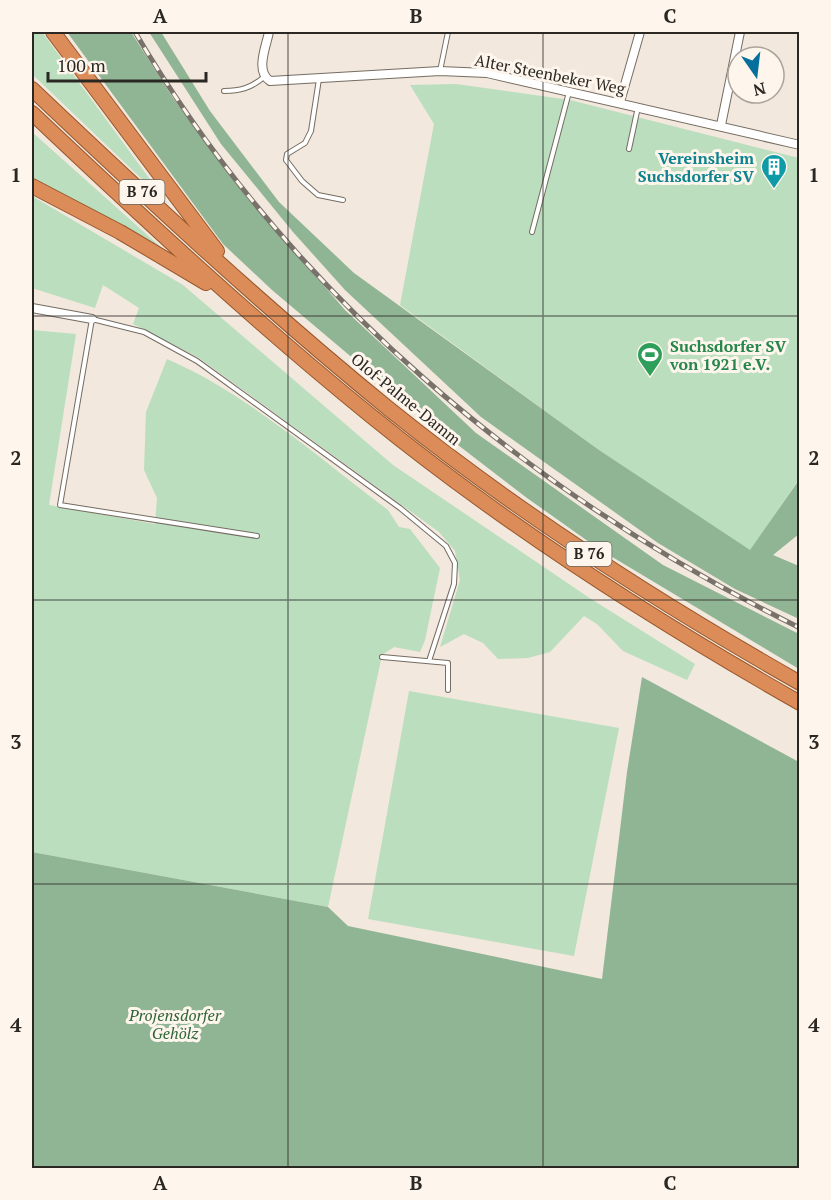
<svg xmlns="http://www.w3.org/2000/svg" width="831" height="1200" font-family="'PT Serif',serif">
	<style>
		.green { fill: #badebe }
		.forest { fill: #8fb594 }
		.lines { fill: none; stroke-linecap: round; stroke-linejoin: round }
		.service-casing { stroke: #756c62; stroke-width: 6 }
		.minor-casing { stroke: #756c62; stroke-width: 10 }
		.trunk-casing { stroke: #98572b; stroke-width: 16 }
		.service { stroke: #fff; stroke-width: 4 }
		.minor { stroke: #fff; stroke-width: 8 }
		.trunk { stroke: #db8c58; stroke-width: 14 }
		.rail-casing { stroke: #78726b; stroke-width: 5 }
		.rail { stroke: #fef6ec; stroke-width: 3; stroke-dasharray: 9; stroke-linecap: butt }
		.grid { fill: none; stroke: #2b2824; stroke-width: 1.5; stroke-opacity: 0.55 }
		.labels { text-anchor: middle; stroke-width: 6; stroke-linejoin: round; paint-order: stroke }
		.shield { fill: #fef6ec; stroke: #6a6660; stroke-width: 1.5 }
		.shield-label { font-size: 15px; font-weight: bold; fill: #2b2824 }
		.street-label { font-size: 16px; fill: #2b2824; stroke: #fef6ec }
		.culture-label { font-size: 16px; font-weight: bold; fill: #0d838f; stroke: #fef6ec; text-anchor: end }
		.leisure-label { font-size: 16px; font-weight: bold; fill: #27864d; stroke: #fef6ec; text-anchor: start }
		.park-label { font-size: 16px; font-style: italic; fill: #2d6438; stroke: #fef6ec }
		.neatline { fill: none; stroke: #2b2824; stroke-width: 2 }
		.grid-label { font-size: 20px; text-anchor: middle; font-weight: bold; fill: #2b2824 }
	</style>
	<rect width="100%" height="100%" fill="#f2e8dd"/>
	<path class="green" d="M32,32H42L168,204L32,74Z
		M456,84L570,100L799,158V479L750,551L599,450L400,305L434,124L410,85Z
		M32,132L164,250L32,178Z
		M32,196L183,285L393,465L591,599L695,664L687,680L623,651L597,624L584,616L550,652L528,658L498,659L483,643L464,634L440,647L460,580L455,551L439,532L199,358L133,324L139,308L103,285L95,308L32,288Z
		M32,330L76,334L49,505L155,524L157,498L144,470L146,412L167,359C246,393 319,458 388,510L399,527L410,529L440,568L425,640L420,652L394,647L382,655L328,907L32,852Z
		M409,691L619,728L574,956L368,919Z"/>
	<path class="forest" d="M67,32H131L173,98L245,195L345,310L476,433L663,565L799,634V669L599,549L527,498L432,425L272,290L223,244Z
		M149,32H161L210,111L279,202L354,273L599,450L750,550L799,480V534L773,555L799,566V619L735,589L658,543L481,417L345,290L293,232L221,144Z
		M642,677L799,762V1168H32V852L328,907L348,926L602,979L627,772Z"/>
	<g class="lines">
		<defs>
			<path id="service" d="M440,71L448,32
				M319,79L311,131L305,143L287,154L286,160L302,181L318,195L343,200
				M224,91C240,91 251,88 264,77
				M629,149L638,107
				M532,232L569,92
				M257,536L60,505L92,319L144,332L197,361L400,508L446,546L455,563L454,584L429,661
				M382,657L448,663V690"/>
			<path id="minor" d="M269,32C266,47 255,71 270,81L440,71L487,73L800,145
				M620,102L640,32
				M721,125L740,32
				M32,308L92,319"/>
			<path id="trunk" d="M53,32L217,251
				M32,89C148,199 265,308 389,409C517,512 657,602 800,683
				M32,113C142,217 253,320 370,415C504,524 650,618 800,703
				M32,186L120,232L206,283"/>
		</defs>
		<use href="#service" class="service-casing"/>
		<use href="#minor" class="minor-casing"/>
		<use href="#trunk" class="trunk-casing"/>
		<use href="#service" class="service"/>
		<use href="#minor" class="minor"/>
		<use href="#trunk" class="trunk"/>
		<defs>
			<path id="rail" d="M135,32C289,294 529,494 800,628"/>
		</defs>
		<use href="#rail" class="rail-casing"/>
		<use href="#rail" class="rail"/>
	</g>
	<path class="grid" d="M288,32V1168M543,32V1168M32,316H800M32,600H800M32,884H800"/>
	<defs>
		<symbol id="building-pin" viewBox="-11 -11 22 30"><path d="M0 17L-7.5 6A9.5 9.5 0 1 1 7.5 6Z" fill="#0f9aa8" stroke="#fef6ec"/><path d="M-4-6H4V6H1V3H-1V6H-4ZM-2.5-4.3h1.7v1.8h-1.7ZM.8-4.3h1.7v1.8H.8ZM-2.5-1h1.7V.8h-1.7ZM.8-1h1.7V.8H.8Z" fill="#fff"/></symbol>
		<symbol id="stadium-pin" viewBox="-11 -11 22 30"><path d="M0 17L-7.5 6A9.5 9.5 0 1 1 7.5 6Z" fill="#2e9e5b" stroke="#fef6ec"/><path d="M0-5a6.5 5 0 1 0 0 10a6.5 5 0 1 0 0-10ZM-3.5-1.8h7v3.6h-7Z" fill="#fff"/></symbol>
	</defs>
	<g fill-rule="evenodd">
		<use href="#building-pin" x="759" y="152" width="30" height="40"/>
		<use href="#stadium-pin" x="635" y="340" width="30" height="40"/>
	</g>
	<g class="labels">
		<g class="shield">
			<rect x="119.5" y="180" width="45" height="24" rx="4.5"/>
			<rect x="566.5" y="542" width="45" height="24" rx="4.5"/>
		</g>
		<g class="shield-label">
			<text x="142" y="197">B 76</text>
			<text x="589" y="559">B 76</text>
		</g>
		<g class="street-label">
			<text transform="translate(550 74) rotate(11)" y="6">Alter Steenbeker Weg</text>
			<text transform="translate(406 399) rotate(39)" y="6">Olof-Palme-Damm</text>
		</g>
		<g class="culture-label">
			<text x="754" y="164">Vereinsheim<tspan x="754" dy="18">Suchsdorfer SV</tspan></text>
		</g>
		<g class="leisure-label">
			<text x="670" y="352">Suchsdorfer SV<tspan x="670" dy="18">von 1921 e.V.</tspan></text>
		</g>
		<g class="park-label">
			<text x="175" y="1021">Projensdorfer<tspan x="175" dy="18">Gehölz</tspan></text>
		</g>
	</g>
	<rect width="831" height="1200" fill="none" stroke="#fef6ec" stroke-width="66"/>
	<g transform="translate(756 75) rotate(166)"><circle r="28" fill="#fef6ec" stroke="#aaa49c" stroke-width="1.5"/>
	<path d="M0-4.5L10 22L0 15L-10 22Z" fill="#066f9c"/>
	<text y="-9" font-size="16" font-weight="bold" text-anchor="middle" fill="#2b2824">N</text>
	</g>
	<path d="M48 72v9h158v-9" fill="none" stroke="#2b2824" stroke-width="3"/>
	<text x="57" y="72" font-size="18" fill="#2b2824" stroke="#fef6ec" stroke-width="4.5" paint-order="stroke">100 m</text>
	<rect x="33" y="33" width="765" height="1134" class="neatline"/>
	<g class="grid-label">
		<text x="160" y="23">A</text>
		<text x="416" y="23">B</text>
		<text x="670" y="23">C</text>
		<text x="16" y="182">1</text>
		<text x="814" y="182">1</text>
		<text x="16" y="465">2</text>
		<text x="814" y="465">2</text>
		<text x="16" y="749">3</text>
		<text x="814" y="749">3</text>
		<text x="16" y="1032">4</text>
		<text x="814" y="1032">4</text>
		<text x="160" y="1190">A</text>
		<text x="416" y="1190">B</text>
		<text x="670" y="1190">C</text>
	</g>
</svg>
